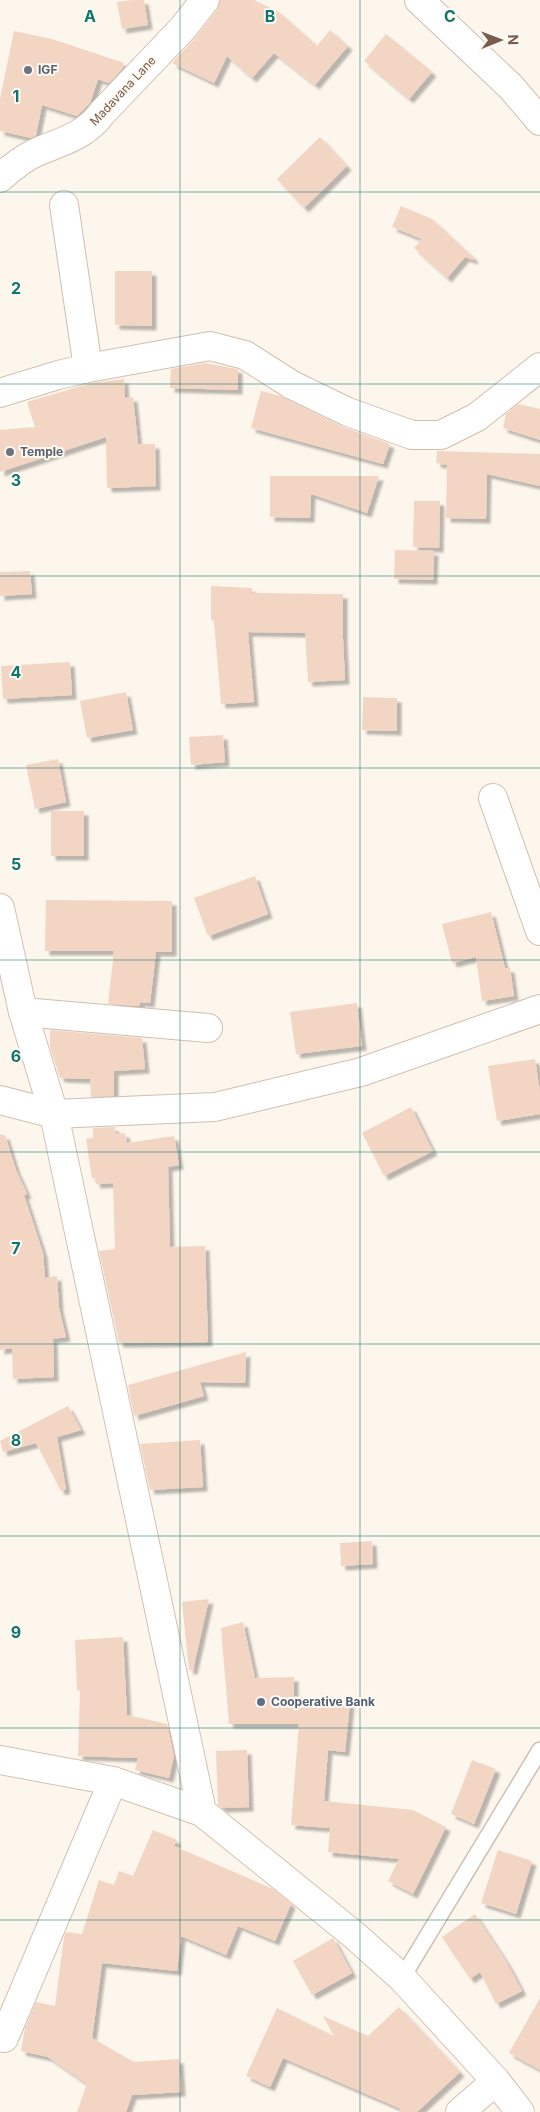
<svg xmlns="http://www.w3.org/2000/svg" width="540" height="2112" font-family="Inter,sans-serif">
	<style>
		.building { fill: #f3d5c3; filter: url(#shadow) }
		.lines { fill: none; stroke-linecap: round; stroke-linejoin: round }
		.lane-casing { stroke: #d1beb0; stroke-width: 18 }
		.street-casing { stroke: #d1beb0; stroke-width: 30 }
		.secondary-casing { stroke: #d6c0b0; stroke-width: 30 }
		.lane { stroke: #fff; stroke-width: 15 }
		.street { stroke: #fff; stroke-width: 28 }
		.secondary { stroke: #fff; stroke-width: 28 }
		.grid { fill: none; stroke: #0f766e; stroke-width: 1; stroke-opacity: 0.55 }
		.worship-dot { fill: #6b7280; stroke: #fffaf3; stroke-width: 2 }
		.service-dot { fill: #5c6f8a; stroke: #fffaf3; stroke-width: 2 }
		.labels { text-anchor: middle; stroke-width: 4; stroke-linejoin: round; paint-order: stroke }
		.worship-label { font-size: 12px; font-weight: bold; fill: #5b616d; stroke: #fffaf3; text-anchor: start }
		.street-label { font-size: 12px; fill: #7a5c4d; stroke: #fffaf3 }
		.service-label { font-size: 12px; font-weight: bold; fill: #4e5e75; stroke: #fffaf3; text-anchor: start }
		.grid-label { font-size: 16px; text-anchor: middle; font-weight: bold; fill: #0f766e; stroke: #fffaf3; stroke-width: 4; stroke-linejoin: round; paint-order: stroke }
	</style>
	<defs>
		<filter id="shadow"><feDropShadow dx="4.5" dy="4.5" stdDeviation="1" flood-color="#0004"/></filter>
	</defs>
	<rect width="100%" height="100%" fill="#fdf6ec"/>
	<path class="building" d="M132,0H144L148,25L122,29L117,2Z
		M220,0H254L279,12L317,46L330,30L348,46L315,85L274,53L252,78L227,56L214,83L172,63L194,39L217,10Z
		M14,31L52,39L124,63L122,69L109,83L98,79L90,103L77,116L42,105L36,135L31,138L0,131V99Z
		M386,34L432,72L409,99L364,61Z
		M320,137L347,166L304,208L277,179Z
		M401,206L432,219L474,258L473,260L465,257L447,278L414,248L422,239L392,227Z
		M115,271H152V326L115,325Z
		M205,363L238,369V390L170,388L171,369Z
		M124,379L125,398L133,397L138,444H155L156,486L107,488L106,437L0,472V430L35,427L27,402L91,383Z
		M261,391L280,396L341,426L390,444L383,464L251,428Z
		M518,404L540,409V440L503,428L506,414Z
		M437,451L540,454V486L487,474L486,519L446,518L447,465L436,463Z
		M270,476H379L367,513L311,494L310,518L270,517Z
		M414,501H440L439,548L413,547Z
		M395,550L434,551L433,580L394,579Z
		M30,571L32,594L0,596V572Z
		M211,586L252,588V593L343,594V639L345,680L308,682L305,633L248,632L254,702L221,704L214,621L211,620Z
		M70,662L72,695L3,699L1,666Z
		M126,692L133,730L87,738L80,701Z
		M363,697L397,698V731L362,730Z
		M223,735L225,762L191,765L189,737Z
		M58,759L66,802L35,809L26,765Z
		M51,811H84V856H51Z
		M255,876L268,914L208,936L194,898Z
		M46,900L172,901V952H156L150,1003L140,1002V1006L108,1004L114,951H45Z
		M491,912L505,968H510L514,996L482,1001L476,957L452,963L442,924Z
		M357,1003L362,1046L296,1054L290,1012Z
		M50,1030L142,1038L145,1069L114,1071V1096L91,1097L90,1079L60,1078L50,1047Z
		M535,1059L540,1092V1114L497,1121L488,1066Z
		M411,1107L433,1151L384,1176L362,1133Z
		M115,1127V1134L125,1133L127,1143L174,1136L179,1165L168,1167L170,1247L205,1246L208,1342L119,1343L99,1251L115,1249L113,1183L96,1184L95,1178L92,1179L86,1139L93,1138V1128Z
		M0,1133L1,1135H5L16,1170L27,1194L24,1195L43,1253L45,1278L57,1276L59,1308L66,1337L53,1339L54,1377L13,1379L12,1348L0,1350Z
		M246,1352L245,1383L200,1382L204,1396L134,1416L128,1385Z
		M68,1406L81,1430L57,1437L66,1489L61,1491L36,1443L3,1452L0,1441Z
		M200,1440L203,1487L150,1490L140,1444Z
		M372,1541L373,1564L341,1566L340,1543Z
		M209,1599L193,1670H189L182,1602Z
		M243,1622L255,1678L294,1677V1696L350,1703L345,1752L328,1750L324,1801L413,1810L446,1827L413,1894L388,1881L399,1859L328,1852L330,1828L291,1825L299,1724H229L221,1628Z
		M123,1637L127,1715L167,1724L174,1756L169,1778L135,1770L138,1758L78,1756L80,1690L77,1691L75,1640Z
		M247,1750L249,1807L222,1808L218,1805L216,1751Z
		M472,1760L496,1769L474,1824L451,1814Z
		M153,1830L177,1840L174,1846L273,1889L291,1904L275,1941L238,1926L226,1955L181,1936L177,1971L102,1963L92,2038L134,2062L179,2059L181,2092L132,2095L126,2112H77L87,2084L48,2057L21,2051L25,2028L36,2002L55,2006L64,1937L66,1932L82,1934L99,1880L114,1885L119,1871L133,1876Z
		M498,1850L532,1861L516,1914L481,1903Z
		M475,1914L507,1963L522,1991L496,2004L480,1972L470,1979L442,1937Z
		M333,1938L352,1973L312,1995L293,1961Z
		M540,1998V2070L509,2053Z
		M399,2007L460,2072L417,2112H402L399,2108L283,2058L270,2087L246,2076L277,2008L334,2036L323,2016L368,2036Z"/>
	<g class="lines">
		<defs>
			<path id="lane" d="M402,1978L540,1750"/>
			<path id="street" d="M419,0L511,87L540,121
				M0,178C11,168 25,157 39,151C64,141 86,135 102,113L183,28L205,0
				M64,205L88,368
				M0,393L58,375L88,368L210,346L245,355L292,385L348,412L412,435H441L477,417L540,367
				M493,798L540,931
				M23,1012L208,1028
				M0,1100L54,1114L215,1107L361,1072L540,1009
				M4,2038L113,1781
				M460,2112L496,2081"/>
			<path id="secondary" d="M0,908L23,1012L54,1114L202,1812
				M0,1760L113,1781L202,1812L354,1935L402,1978L496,2081L520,2112"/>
		</defs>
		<use href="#lane" class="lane-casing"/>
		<use href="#street" class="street-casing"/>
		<use href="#secondary" class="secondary-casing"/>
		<use href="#lane" class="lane"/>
		<use href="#street" class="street"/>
		<use href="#secondary" class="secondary"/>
	</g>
	<path class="grid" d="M180,0V2112M360,0V2112M0,192H540M0,384H540M0,576H540M0,768H540M0,960H540M0,1152H540M0,1344H540M0,1536H540M0,1728H540M0,1920H540"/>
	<g class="worship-dot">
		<circle cx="28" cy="70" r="5"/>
		<circle cx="10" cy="452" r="5"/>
	</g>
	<circle class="service-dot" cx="261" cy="1702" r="5"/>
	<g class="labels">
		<g class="worship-label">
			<text x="38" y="74">IGF</text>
			<text x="20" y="456">Temple</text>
		</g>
		<g class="street-label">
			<text transform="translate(123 91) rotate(-47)" y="4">Madavana Lane</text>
		</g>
		<g class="service-label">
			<text x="271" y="1706">Cooperative Bank</text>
		</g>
	</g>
	<g class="grid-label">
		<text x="90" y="22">A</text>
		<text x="270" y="22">B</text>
		<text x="450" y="22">C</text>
		<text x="16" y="102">1</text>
		<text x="16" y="294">2</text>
		<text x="16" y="486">3</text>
		<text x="16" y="678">4</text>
		<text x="16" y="870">5</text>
		<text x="16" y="1062">6</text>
		<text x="16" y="1254">7</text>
		<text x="16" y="1446">8</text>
		<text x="16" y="1638">9</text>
	</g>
	<g transform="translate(500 40) rotate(89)" stroke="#fffaf3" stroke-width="4" paint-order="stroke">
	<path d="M0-4L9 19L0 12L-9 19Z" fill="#7a5c4d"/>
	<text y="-8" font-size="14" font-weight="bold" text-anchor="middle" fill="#7a5c4d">N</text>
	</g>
</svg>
